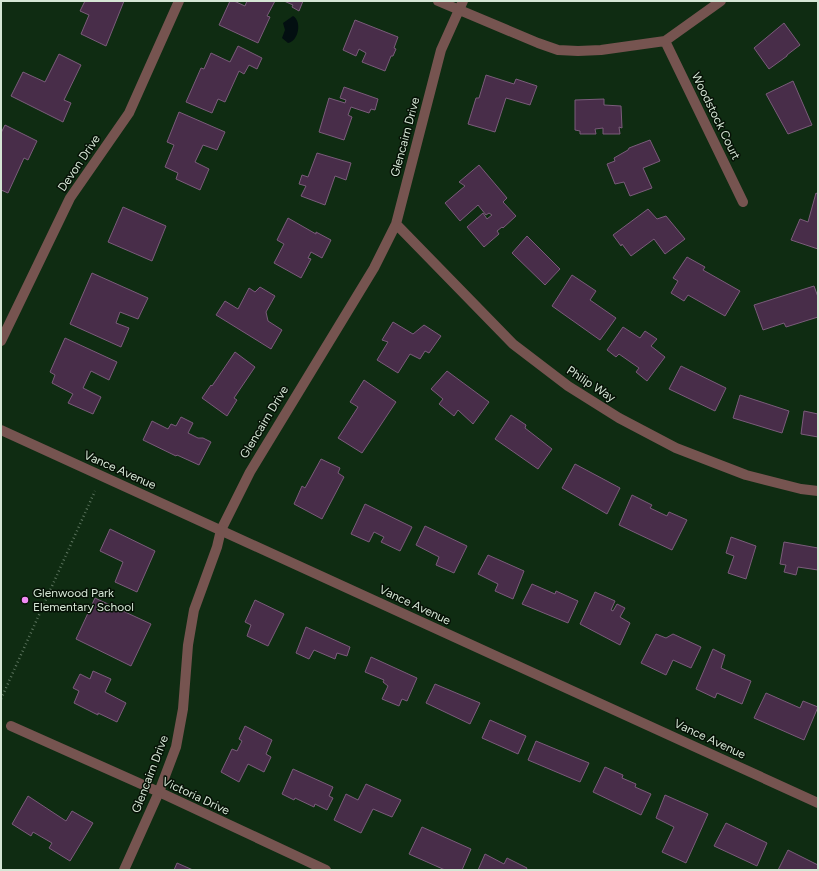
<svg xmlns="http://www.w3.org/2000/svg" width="819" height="871" font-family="Figtree,sans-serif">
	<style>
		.water { fill: #030f11 }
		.building { fill: #482d49; stroke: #7a5c7a }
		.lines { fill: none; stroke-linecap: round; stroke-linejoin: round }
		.path { stroke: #5b735d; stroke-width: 2.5; stroke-dasharray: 1 3; stroke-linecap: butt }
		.minor { stroke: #765450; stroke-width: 10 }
		.tertiary { stroke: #765450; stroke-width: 10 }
		.poi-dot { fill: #f18af4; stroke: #061106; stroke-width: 1.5 }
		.labels { text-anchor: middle; stroke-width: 3; stroke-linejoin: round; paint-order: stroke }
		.street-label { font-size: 12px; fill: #d5e6d5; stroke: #061106 }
		.poi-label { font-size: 12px; fill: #d5e6d5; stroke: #061106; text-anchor: start }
	</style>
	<rect width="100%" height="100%" fill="#0f2c12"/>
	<path class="water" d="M293,16C302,21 299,41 288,43L282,38L285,30L283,23Z"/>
	<path class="building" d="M85,1H124L106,46L81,34L89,15L80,11Z
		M230,1H234L245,6L247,1H275L267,16L270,17L258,43L219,25Z
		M284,1H303L299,11L292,7L293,5Z
		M355,20L398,37L394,48L396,49L393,56H391L385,71L362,62L366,53L359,49L356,56L343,50Z
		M784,23L800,45L787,55V56L769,69L754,48Z
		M238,46L262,58L257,69L249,65L244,74L239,71L225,102L218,99L212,113L186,102L201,68L204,69L211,53L230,62Z
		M59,54L81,65L64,100L71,103L63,122L11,96L23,72L45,82Z
		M486,75L514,84L516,79L537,86L530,105L506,98L495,132L468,124L476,98H479Z
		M793,81L812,125L788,134L766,94Z
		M344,87L378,99L375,110L371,109L369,113L351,107L348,115L352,117L344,140L319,132L329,98L345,103L346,100L340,98Z
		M604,99V105L621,106L622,128L619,127L620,134H603V128L595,129L596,134H580V131L575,130V100Z
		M179,112L225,132L217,150L203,145L195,162L209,169L200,190L176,179L178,173L165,167L174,145L167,142Z
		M5,125L37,141L28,160L24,158L8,193L1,190V133Z
		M650,140L660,161L643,168L652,188L630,196L624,182L615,184L607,164L615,161L614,158L628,150L629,148Z
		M317,153L351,163L346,180L335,176L325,205L301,196L306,186L299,184L302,175L308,177Z
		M479,165L507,198L503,202L516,216L503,228L502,227L497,231L499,234L484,247L467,227L483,213L487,219L492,215L489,213L486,215L478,205L460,221L445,203L465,186L459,182Z
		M816,193L818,194V249L791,240L800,219L808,222Z
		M123,207L166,226L152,261L108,242Z
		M648,209L657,219L666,216L685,239L665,254L654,239L631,256L622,244L621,246L613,235Z
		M288,218L316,234V232L331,240L322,258L311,252L308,258L311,259L301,278L274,263L284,244L277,240Z
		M527,236L560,269L545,285L512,253Z
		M687,257L705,267L703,270L740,291L725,316L688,295L684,301L671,293L678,281L673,278Z
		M92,273L148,298L138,319L120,312L116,323L129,328L121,347L70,324Z
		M572,275L596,291L590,300L616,318L600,340L552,306Z
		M814,286L818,297V317L786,327L784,323L763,330L754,305Z
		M260,287L275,296L266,312L268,321L282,330L271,349L216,315L225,301L238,309L249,288L255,292Z
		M393,322L413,334L424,325L441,336L429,353L425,351L420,359L410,354L398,373L377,360L388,342L382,340Z
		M623,327L640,338L645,331L657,339L651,346L665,357L647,381L636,372L639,368L619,354L616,357L607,350Z
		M65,338L117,362L109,380L91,371L83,388L101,397L93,414L68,403L73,394L52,383L55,375L50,372Z
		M235,352L255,367L234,398L237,400L227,416L202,398L211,385L212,386Z
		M681,366L726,388L715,411L669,389Z
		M447,371L489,402L473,424L458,410L454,416L439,404L443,399L431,389Z
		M364,380L396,402L362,453L338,438L358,407L350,402Z
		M740,395L789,411L782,433L733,418Z
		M804,411L818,414V437L801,434Z
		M511,415L526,425L525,428L552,449L538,469L495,439Z
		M181,417L193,423L188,433L198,438H203L211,442L199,465L177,455L176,456L143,440L152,421L168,429L171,424L176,426Z
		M321,459L340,468L338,473L344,477L322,519L294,504L302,486L305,488Z
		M575,464L620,488L607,514L562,488Z
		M632,495L652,505L650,508L667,516L669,512L687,520L672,550L619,525Z
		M365,504L412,527L400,551L381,542L384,537L374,532L369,542L351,534Z
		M425,526L467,546L454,573L436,565L439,557L416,545Z
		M110,529L155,551L137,592L115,582L123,562L100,551Z
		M731,537L756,546L746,579L728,573L734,556L726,553Z
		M784,542L818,548V570L798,567L796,575L784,572L786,565L780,564Z
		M488,555L524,571L513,599L495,591L498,584L478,574Z
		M532,584L555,594L556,591L578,601L568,623L522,604Z
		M595,592L615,601L611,610L613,611L617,604L625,608L620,617L630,623L620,645L580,624Z
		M95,598L151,624L131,666L76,639Z
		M255,600L284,614L268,646L247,636L251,625L245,622Z
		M306,627L350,647L347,656L337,653L335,659L314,650L309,659L296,653Z
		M656,634L666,638L673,634L701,647L691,668L673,660L666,675L641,663Z
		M713,649L725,655L721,668L751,681L742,704L717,693L715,698L696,689Z
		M371,657L417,678L407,701L402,699L399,706L382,699L388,686L383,682L384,680L365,672Z
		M93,671L111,679L105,692L126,703L117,722L98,713V715L74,703L79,691L73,688L80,674L90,679Z
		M435,684L480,703L470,724L426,703Z
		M766,693L800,708L803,701L818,707L804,740L754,718Z
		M490,720L526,736L518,754L482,738Z
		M245,726L272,740L266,754L271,757L264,772L248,764L239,782L221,772L232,749L237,751L242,741L239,739Z
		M536,741L589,763L580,782L528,760Z
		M605,767L623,775L622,778L636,784L635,787L651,794L641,815L593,792Z
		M293,769L333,787L329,796L333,798L327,810L315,804L314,807L295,798L294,800L282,794Z
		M366,784L401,800L392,817L373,809L361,833L334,820L346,794L358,800Z
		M665,795L708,814L686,863L662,852L674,827L656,818Z
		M28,796L66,821L72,811L93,823L70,861L49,848L52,843L33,832L31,836L12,824Z
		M726,823L767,843L757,866L714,846Z
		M422,827L471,849L462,870H445L409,854Z
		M788,850L818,865V870H778Z
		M485,854L504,864L507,858L527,868L526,870H478Z
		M177,863L193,870H174Z"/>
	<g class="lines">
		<path class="path" d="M1,699L95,491"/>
		<path class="minor" d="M438,1L538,43L558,50L578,51L601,50L665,41L721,1
			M665,41L743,202
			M396,224L513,344L568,386L619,418L676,448L746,475L801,489L818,491
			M1,341L70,198L129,113L179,1
			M11,726L159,792L326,870
			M124,870L159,792L176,747L183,709L188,645L194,610L217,547L221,530L250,472L374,268L396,224L441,50L463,1"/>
		<path class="tertiary" d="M1,430L818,803"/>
	</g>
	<circle class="poi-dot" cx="25" cy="600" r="4"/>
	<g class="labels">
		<g class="street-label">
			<text transform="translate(716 116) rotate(64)" y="4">Woodstock Court</text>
			<text transform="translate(405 137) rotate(-75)" y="4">Glencairn Drive</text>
			<text transform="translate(79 163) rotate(-56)" y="4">Devon Drive</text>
			<text transform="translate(591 384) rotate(33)" y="4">Philip Way</text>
			<text transform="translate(264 422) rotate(-59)" y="4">Glencairn Drive</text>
			<text transform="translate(120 470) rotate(24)" y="4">Vance Avenue</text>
			<text transform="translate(415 605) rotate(25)" y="4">Vance Avenue</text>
			<text transform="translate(710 739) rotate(25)" y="4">Vance Avenue</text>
			<text transform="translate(150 774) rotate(-69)" y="4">Glencairn Drive</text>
			<text transform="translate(196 796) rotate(25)" y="4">Victoria Drive</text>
		</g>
		<g class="poi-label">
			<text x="33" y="597">Glenwood Park<tspan x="33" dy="14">Elementary School</tspan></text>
		</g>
	</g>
	<rect width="819" height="871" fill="none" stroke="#d5e6d5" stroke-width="4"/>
</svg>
